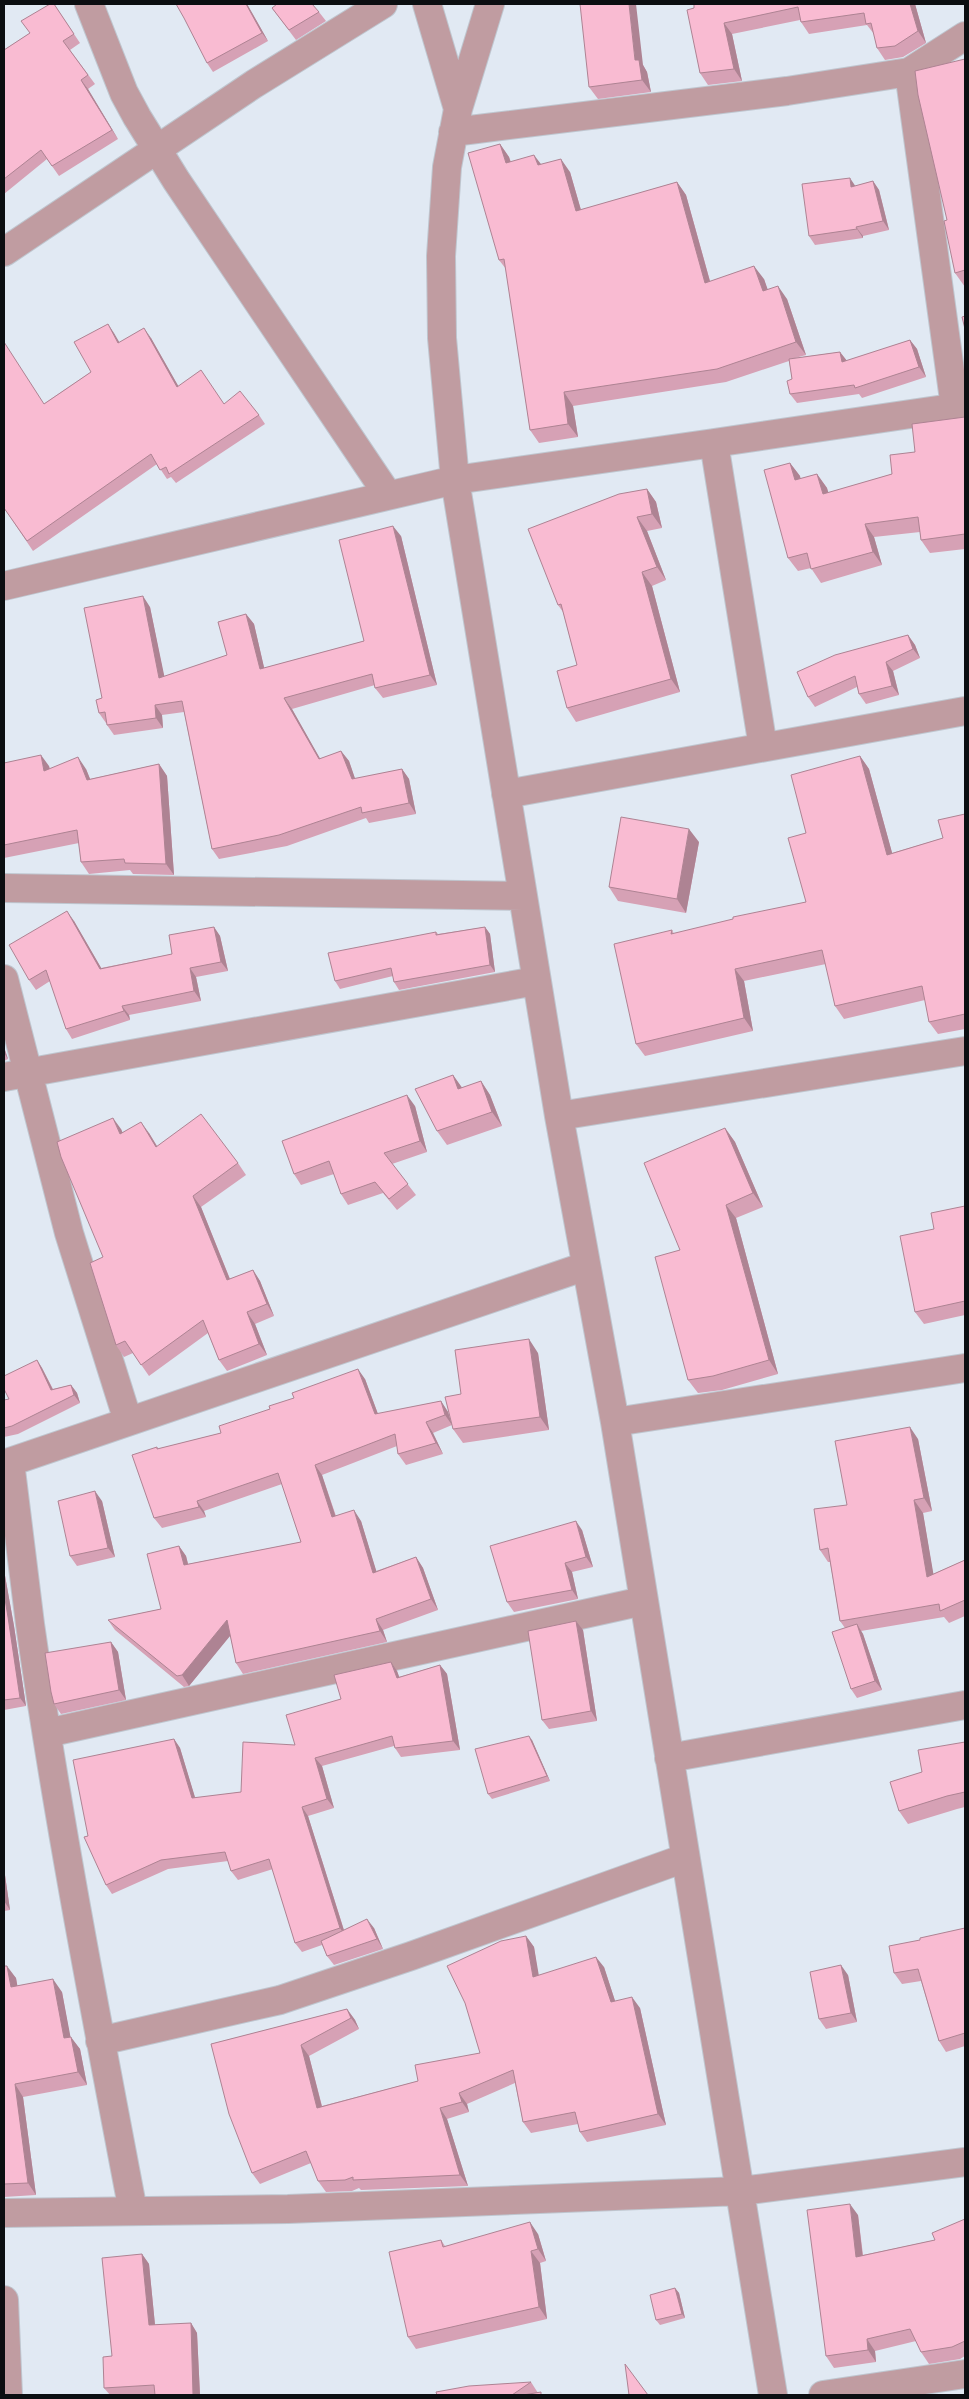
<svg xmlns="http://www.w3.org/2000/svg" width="969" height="2399" font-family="'Crimson Pro',serif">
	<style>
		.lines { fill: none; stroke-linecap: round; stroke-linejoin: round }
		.minor-casing { stroke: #bfc6cf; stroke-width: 30 }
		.minor { stroke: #c09ca1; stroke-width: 28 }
		.wall { fill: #d6a1b5 }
		.shaded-wall { fill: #ae8393 }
		.building { fill: #f9bbd2; stroke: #ae8393 }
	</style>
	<rect width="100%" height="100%" fill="#e1e9f3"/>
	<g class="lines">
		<defs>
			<path id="minor" d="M89,4L124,93L137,117L176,180L388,495
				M427,4L458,109
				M490,4L458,109L447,167L441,256L442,338L455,480L559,1116L615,1422L773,2395
				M909,72L955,407
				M453,132L787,91L909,72L965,36
				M4,252L254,84L383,4
				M4,586L455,480L714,443
				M763,747L714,443L965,406
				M506,794L965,711
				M4,888L523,896
				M4,979L69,1233L128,1421
				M4,1077L536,981
				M559,1116L965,1051
				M615,1422L965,1368
				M10,1462C17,1516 23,1570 30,1624C58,1821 96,2016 133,2211
				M4,1464L586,1266
				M47,1733L643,1601
				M669,1758L965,1705
				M100,2041L280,2000L411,1956L685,1858
				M4,2213L288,2209L741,2191L965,2162
				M4,2300L8,2395
				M823,2395L965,2374"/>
		</defs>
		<use href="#minor" class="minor-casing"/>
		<use href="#minor" class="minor"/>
	</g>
	<path class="wall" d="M54,4L80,43L70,50L95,84L88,89L118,139L59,176L47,159L4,194V50L30,33Z
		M247,4L268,41L213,72L207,63Z
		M915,4L926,43L903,57L885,60L877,48L874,34L867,25L809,34L801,22L800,20L732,34L742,81L708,85L700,73L694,8Z
		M272,8L319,12L326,21L296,40Z
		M965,59V287L955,273L947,220Z
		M643,65L647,72L651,92L598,99L589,87Z
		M500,144L509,157L511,162L541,164L570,172L581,210L677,182L686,195L710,281L764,279L767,289L787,299L806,355L795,358L840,352L847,361L910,340L917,349L926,377L862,398L859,394L797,403L790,394L792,379L789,361L726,382L573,406L578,437L539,443L530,430L506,269L499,260Z
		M873,181L879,190L889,230L863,236V238L815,245L809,236L855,186Z
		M108,324L119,343L151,338L178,386L224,404L259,415L265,424L176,483L171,477L167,479L157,464L33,551L4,508L45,403L91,372Z
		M965,417V549L930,553L921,540L920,532L874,537L882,565L821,583L811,568L798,571L788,558L790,463L800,476V479L817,474L827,488L828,493L892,474L915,452Z
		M647,489L656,502L662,528L647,531L666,580L652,586L680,692L576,722L567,708L577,665L563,612L558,605Z
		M401,536L437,685L383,698L375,688V685L292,709L320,759L341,751L349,761L355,779L402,769L409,779L416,814L369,823L366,818L287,846L219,859L212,849L184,712L162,715L163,728L114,735L107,725V723H106L99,713L102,698L150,607L164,677L227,655L246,614L254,624L264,668L364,641Z
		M908,635L915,645L920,658L893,671L899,695L866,704L859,694L857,687L815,707L808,697Z
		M860,756L869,769L892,853L943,838L965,814V1029L938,1034L929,1022L925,1000L844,1019L835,1006L826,964L744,981L753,1031L645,1056L636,1044L672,930L674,934L806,902V833Z
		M4,763L49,766L50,769H86L90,779L159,764L167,776L174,875L133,874L130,870L89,874L81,862L79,843L4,858Z
		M699,842L686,913L618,901L609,887Z
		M74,921L101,968L172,954L214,927L220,936L228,971L196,977L201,1001L129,1015L130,1020L72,1039L66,1029L50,981L36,990L29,980Z
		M485,927L490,934L495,972L399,990L394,982L393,976L340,989L335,981L436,932L438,934Z
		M4,1047L8,1059L4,1061Z
		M453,1075L462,1088L481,1081L490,1095L502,1126L447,1145L437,1131Z
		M415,1106L427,1152L392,1164L416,1195L397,1210L383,1193L348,1205L341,1194L334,1174L301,1185L294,1174Z
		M725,1128L735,1142L763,1207L736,1218L778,1374L722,1390L698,1393L688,1380L680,1250Z
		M121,1129L122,1132L149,1133L157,1146L238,1163L246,1175L201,1207L230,1279L253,1270L260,1281L274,1316L255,1324L267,1355L227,1371L219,1360L208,1333L149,1376L133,1353L124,1357L116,1345L103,1257Z
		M965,1206V1315L924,1324L915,1312L934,1229Z
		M538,1353L549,1430L463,1443L453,1429L461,1394Z
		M37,1360L42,1368L53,1389L71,1385L77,1393L80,1403L18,1434L4,1437V1400L9,1399Z
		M365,1379L378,1414L441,1401L448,1412L452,1425L433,1433L443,1454L406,1465L398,1454L397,1446L322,1475L336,1516L361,1521L376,1571L416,1557L423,1568L438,1610L383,1630L387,1642L243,1674L236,1663L230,1635L189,1686L184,1687L115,1630L108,1620L161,1609L179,1546L186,1556L188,1564L301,1542L282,1484L204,1511L206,1517L162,1528L154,1518L157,1447L158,1449L221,1433Z
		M918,1439L932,1511L923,1513L933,1574L965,1560V1616L949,1623L944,1617L861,1631L863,1634L882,1690L857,1698L851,1689L845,1628L840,1621L830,1562H828L820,1550L847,1505Z
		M102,1501L115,1557L77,1566L70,1556Z
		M582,1530L593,1567L572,1572L578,1599L514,1612L507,1602Z
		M4,1570L14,1626L26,1706L4,1710Z
		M583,1630L597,1721L549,1729L542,1720Z
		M111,1642L118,1652L126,1700L61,1714L54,1704Z
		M440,1665L447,1674L460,1750L401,1757L395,1748L394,1746L322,1766L334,1808L308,1816L344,1930L374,1928L383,1949L334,1965L327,1956L322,1945L302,1952L295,1943L273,1869L238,1880L231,1871L228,1861L168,1869L112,1894L106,1885L88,1836L174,1739L180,1748L195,1798L241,1792L295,1745L341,1699L397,1671L399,1677Z
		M532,1740L550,1781L492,1799L488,1794Z
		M965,1742V1807L957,1809L908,1824L899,1811L922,1772Z
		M4,1868L10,1910L4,1911Z
		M965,1928V2046L946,2052L939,2041L921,1981L902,1984L894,1973L920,1940Z
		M526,1936L534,1947L538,1975L604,1967L615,2001L640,2008L666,2125L587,2142L580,2132L578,2124L531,2133L523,2122L515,2083L467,2104L469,2112L447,2119L468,2186L361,2190L359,2188L352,2191L326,2192L318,2181L311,2163L260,2184L252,2173L211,2044L347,2009L355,2020L359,2029L309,2056L322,2106L418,2081L480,2053Z
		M4,1966L16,1978L17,1986L62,1992L70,2037L80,2049L87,2085L23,2097L36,2195L4,2197Z
		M848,1975L857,2022L826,2029L819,2019Z
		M858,2215L863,2255L935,2240L965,2219V2356L960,2359L929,2364L921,2352L916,2341L875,2351L876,2362L834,2368L826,2356Z
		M538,2234L546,2261L540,2263L547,2319L416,2349L408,2337L441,2240L445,2246Z
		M142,2254L149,2264L155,2325L191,2323L197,2333L200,2395H110L104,2388L112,2356Z
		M675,2288L679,2293L685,2318L660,2325L656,2320Z
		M531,2382L538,2393L543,2395H437Z"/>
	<path class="shaded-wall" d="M246,4H247L268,41L262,33Z
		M629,4H636L643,65L647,72L651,92L642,80L635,60Z
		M910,4H915L926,43L918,31Z
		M724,23L732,34L742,81L734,69Z
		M81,80L88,89L118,139L112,130Z
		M500,144L509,157L515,177L506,163Z
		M534,155L544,168L538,165Z
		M561,159L570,172L585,224L576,211Z
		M850,178L856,187H851Z
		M873,181L879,190L889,230L883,221Z
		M677,182L686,195L714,296L705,283Z
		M856,227L863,236V238L857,229Z
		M754,266L764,279L773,304L763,291Z
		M778,286L787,299L806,355L796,342Z
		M108,324L114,333L125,352L118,343Z
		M144,328L151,338L184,396L177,387Z
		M910,340L917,349L926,377L919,367Z
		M840,352L847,361L842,362Z
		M564,392L573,406L578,437L568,424Z
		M790,463L800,476L805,494L795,480Z
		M817,474L827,488L833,508L823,494Z
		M647,489L656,502L662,528L652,514Z
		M637,517L647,531L666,580L657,567Z
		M865,524L874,537L882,565L873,552Z
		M393,526L401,536L437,685L430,675Z
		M642,572L652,586L680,692L671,679Z
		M143,596L150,607L167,689L159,678Z
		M246,614L254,624L267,680L260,669Z
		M908,635L915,645L920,658L913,649Z
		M886,662L893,671L899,695L892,686Z
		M284,698L292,709L326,769L319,759Z
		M155,705L162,715L163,728L156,718Z
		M341,751L349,761L359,790L352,779Z
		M41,755L49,766L52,782L44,771Z
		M860,756L869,769L896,867L887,855Z
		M78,757L86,769L95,791L87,780Z
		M159,764L167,776L174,875L166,864Z
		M402,769L409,779L416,814L409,803Z
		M689,829L699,842L686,913L677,899Z
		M67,911L74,921L107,978L100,969Z
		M214,927L220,936L228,971L221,962Z
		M485,927L490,934L495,972L490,965Z
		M190,968L196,977L201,1001L194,991Z
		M735,969L744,981L753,1031L744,1018Z
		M122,1006L129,1015L130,1020L124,1011Z
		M4,1047L8,1059L4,1053Z
		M453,1075L463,1089H458Z
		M481,1081L490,1095L502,1126L492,1112Z
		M407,1095L415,1106L427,1152L420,1141Z
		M113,1118L121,1129L128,1145L120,1134Z
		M141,1122L149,1133L164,1158L156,1147Z
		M725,1128L735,1142L763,1207L753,1193Z
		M193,1196L201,1207L235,1292L227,1280Z
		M726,1205L736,1218L778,1374L769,1360Z
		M253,1270L260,1281L274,1316L267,1304Z
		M247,1312L255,1324L267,1355L259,1344Z
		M529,1339L538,1353L549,1430L540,1417Z
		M37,1360L42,1368L57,1398L51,1390Z
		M358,1369L365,1379L382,1425L375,1414Z
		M71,1385L77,1393L80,1403L74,1395Z
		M441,1401L448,1412L452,1425L445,1415Z
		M426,1422L433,1433L443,1454L436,1443Z
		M910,1427L918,1439L932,1511L924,1498Z
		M315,1465L322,1475L339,1527L332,1517Z
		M95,1491L102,1501L115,1557L108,1548Z
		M914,1500L923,1513L936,1589L927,1577Z
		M197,1501L204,1511L206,1517L199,1507Z
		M354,1510L361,1521L380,1583L373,1573Z
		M576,1521L582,1530L593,1567L586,1557Z
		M179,1546L186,1556L191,1576L184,1565Z
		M416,1557L423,1568L438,1610L431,1599Z
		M565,1563L572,1572L578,1599L572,1590Z
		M4,1570L14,1626L26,1706L20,1698L4,1593Z
		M376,1619L383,1630L387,1642L380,1631Z
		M227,1620L235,1630L189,1686L182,1675Z
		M576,1621L583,1630L597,1721L591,1711Z
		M857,1624L863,1634L882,1690L875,1681Z
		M111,1642L118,1652L126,1700L119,1690Z
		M391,1662L397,1671L403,1687L397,1678Z
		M440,1665L447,1674L460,1750L453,1741Z
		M529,1736L532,1740L550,1781L547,1776Z
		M174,1739L180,1748L198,1807L192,1798Z
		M315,1758L322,1766L334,1808L327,1799Z
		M302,1807L308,1816L346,1937L340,1928Z
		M4,1868L10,1910L4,1901Z
		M367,1919L374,1928L383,1949L377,1939Z
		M526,1936L534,1947L541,1988L533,1977Z
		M596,1957L604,1967L619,2013L611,2002Z
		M841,1965L848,1975L857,2022L851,2013Z
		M7,1966L16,1978L20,2000L11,1987Z
		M53,1979L62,1992L73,2050L64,2038Z
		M632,1997L640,2008L666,2125L658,2114Z
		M347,2009L355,2020L359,2029L351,2018Z
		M71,2037L80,2049L87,2085L78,2072Z
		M301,2045L309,2056L325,2119L317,2108Z
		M15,2084L23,2097L36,2195L28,2183Z
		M459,2093L467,2104L469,2112L462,2102Z
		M440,2108L447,2119L468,2186L460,2175Z
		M850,2204L858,2215L864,2268L856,2257Z
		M530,2222L538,2234L546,2261L538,2249Z
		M531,2251L540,2263L547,2319L539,2307Z
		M142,2254L149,2264L156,2335L149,2325Z
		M675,2288L679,2293L685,2318L682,2314Z
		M191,2323L197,2333L200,2395H193Z
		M867,2339L875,2351L876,2362L868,2350Z"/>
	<path class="building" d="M50,4H54L74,34L63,41L88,75L81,80L112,130L52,166L41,150L4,179V50L30,33L21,21Z
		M176,4H246L262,33L207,63L184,18Z
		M277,4H312L319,12L289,30L272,8Z
		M580,4H629L635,60H639L642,80L589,87Z
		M694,4H910L918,31L895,46L877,48L871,23L866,24L864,13L801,22L798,7L724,23L734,69L700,73L687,10L694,8Z
		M965,59V270L955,273L944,221L947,220L918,95L915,71Z
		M500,144L506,163L534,155L538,165L561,159L576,211L677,182L705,283L754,266L763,291L778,286L796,342L717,369L564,392L568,424L530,430L504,259L499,260L468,153Z
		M850,178L851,187L873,181L883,221L856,227L857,229L809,236L802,184Z
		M965,316V329L962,317Z
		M108,324L118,343L144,328L177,387L201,370L224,404L240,391L259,415L169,474L166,467L160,470L151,454L27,541L4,508V342L44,404L91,372L74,342Z
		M910,340L919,367L855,388L854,385L790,394L787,381L792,379L789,359L840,352L842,362Z
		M965,417V534L921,540L918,517L865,524L873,552L811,569L807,553L788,558L764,470L790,463L795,480L817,474L823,494L892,474L890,455L915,452L912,424Z
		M647,489L652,514L637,517L657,567L642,572L671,679L567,708L557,671L577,665L561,604L558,605L528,529L619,494Z
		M393,526L430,675L375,688L372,674L284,698L319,759L341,751L352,779L402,769L409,803L362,813L361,807L279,835L212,849L182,701L155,705L156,718L107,725L105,712L99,713L96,700L102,698L84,608L143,596L159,678L227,655L218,622L246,614L260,669L364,641L339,540Z
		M908,635L913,649L886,662L892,686L859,694L855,676L808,697L797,672L835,655Z
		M41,755L44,771L78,757L87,780L159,764L166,864L125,863L124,859L81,862L77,830L4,845V763Z
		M860,756L887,855L943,838L938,820L965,814V1014L929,1022L922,986L835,1006L822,950L735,969L744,1018L636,1044L614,944L672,930L671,934L733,919V917L806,902L788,838L806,833L791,775Z
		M621,817L689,829L677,899L609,887Z
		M67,911L100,969L172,954L169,935L214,927L221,962L190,968L194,991L122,1006L124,1011L66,1029L46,970L29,980L9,945Z
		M485,927L490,965L394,982L391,968L335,981L328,953L436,932V935Z
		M453,1075L458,1089L481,1081L492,1112L437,1131L415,1089Z
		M407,1095L420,1141L384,1153L408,1184L389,1199L375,1182L341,1194L329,1161L294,1174L282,1141Z
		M201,1114L238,1163L193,1196L227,1280L253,1270L267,1304L247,1312L259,1344L219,1360L203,1320L141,1365L125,1341L116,1345L90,1263L103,1257L61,1157L57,1142L113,1118L120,1134L141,1122L156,1147Z
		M725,1128L753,1193L726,1205L769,1360L713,1376L688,1380L655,1257L680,1250L644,1163Z
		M965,1206V1301L915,1312L900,1236L934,1229L931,1213Z
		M529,1339L540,1417L453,1429L445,1397L461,1394L455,1350Z
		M37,1360L51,1390L71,1385L74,1395L12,1426L4,1428V1400L9,1399L4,1389V1376Z
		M358,1369L375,1414L441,1401L445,1415L426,1422L436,1443L398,1454L395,1434L315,1465L332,1517L354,1510L373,1573L416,1557L431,1599L376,1619L380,1631L236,1663L227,1620L182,1675L177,1676L108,1620L161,1609L147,1554L179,1546L184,1565L301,1542L278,1473L197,1501L199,1507L154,1518L132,1455L157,1447V1449L221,1433L219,1426L270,1409L269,1406L294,1398L292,1393Z
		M910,1427L924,1498L914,1500L927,1577L965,1560V1600L940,1611L939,1604L840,1621L828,1548L820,1550L814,1509L847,1505L835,1441Z
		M95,1491L108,1548L70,1556L58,1501Z
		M576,1521L586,1557L565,1563L572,1590L507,1602L490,1546Z
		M4,1593L8,1617L20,1698L4,1700Z
		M576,1621L591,1711L542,1720L528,1631Z
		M857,1624L875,1681L851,1689L832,1632Z
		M111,1642L119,1690L54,1704L51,1692L45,1653Z
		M391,1662L397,1678L440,1665L453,1741L395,1748L392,1736L315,1758L327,1799L302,1807L340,1928L295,1943L269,1859L231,1871L225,1852L161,1860L106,1885L84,1837L88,1836L73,1760L174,1739L192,1798L241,1792L243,1742L295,1745L286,1715L341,1699L334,1675Z
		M529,1736L547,1776L488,1794L475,1749Z
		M965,1742V1792L947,1796L899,1811L890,1782L922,1772L918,1750Z
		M367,1919L377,1939L327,1956L321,1941Z
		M965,1928V2033L939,2041L918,1969L894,1973L889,1946L920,1940V1938Z
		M526,1936L533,1977L596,1957L611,2002L632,1997L658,2114L580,2132L575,2112L523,2122L513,2070L459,2093L462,2102L440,2108L460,2175L353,2180V2177L345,2180L318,2181L306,2151L252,2173L229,2114L211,2044L347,2009L351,2018L301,2045L317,2108L418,2081L415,2065L480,2053L465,2003L447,1966L501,1941Z
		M841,1965L851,2013L819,2019L810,1972Z
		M4,1966H7L11,1987L53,1979L64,2038L71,2037L78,2072L15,2084L28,2183L4,2184Z
		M850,2204L856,2257L935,2240L932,2233L965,2219V2341L952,2347L921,2352L910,2329L867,2339L868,2350L826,2356L807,2210Z
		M530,2222L538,2249L531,2251L539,2307L408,2337L389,2252L441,2240L443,2247Z
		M142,2254L149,2325L191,2323L193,2395H155L154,2385L104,2388L103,2357L112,2356L102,2258Z
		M675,2288L682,2314L656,2320L650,2295Z
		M625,2364L648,2395H629Z
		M531,2382L512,2395H437L436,2392L469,2386Z
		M541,2392V2395H523Z"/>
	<rect width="969" height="2399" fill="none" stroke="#0b0e11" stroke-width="10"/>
</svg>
